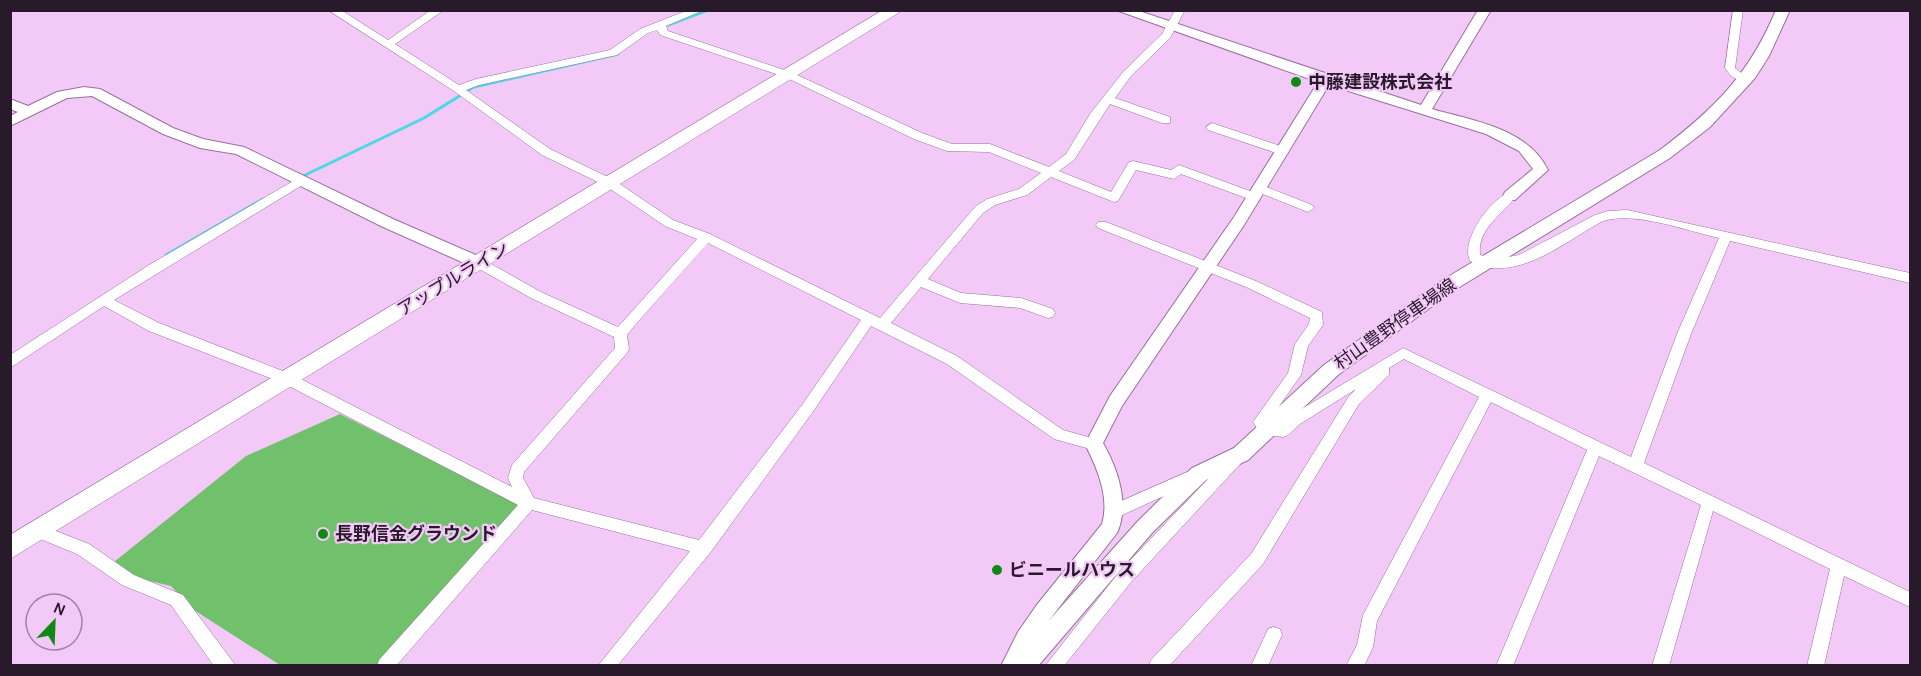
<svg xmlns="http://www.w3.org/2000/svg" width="1921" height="676" font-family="Karla,'Noto Sans JP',sans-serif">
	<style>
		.green { fill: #70c06c }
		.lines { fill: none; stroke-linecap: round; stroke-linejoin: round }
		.stream { stroke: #4bd9e4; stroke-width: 3 }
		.minor-casing { stroke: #97719c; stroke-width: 1 }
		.tertiary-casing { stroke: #97719c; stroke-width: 2 }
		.secondary-casing { stroke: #97719c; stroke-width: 2 }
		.trunk-casing { stroke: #97719c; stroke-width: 1 }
		.minor { fill: #fff; fill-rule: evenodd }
		.tertiary { fill: #fff; fill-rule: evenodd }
		.secondary { fill: #fff; fill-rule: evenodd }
		.trunk { fill: #fff; fill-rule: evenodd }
		.poi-dot { fill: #0e8a13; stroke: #f3c9f8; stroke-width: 2 }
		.labels { text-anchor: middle; stroke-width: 4.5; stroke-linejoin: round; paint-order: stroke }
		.poi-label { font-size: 18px; font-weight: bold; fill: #291a2b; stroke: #f3c9f8; text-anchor: start }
		.street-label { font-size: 18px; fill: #291a2b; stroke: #f3c9f8 }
	</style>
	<rect width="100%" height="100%" fill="#f3c9f8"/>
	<path class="green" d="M340,414L522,506L382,665H280L194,610L171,586L133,577L114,562L246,456Z"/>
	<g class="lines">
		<path class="stream" d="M668,25L708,10
			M301,177L424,118L474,87L618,54
			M166,255L263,199"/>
		<defs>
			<path id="minor" d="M328,10H341L388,40L431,10H444L395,44L459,85L476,79L610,50L640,29L688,10H704L666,26L668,31L793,73L922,133L952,144H990L1049,167L1066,154L1090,114L1123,72L1162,34L1175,10H1185L1170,38L1131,76L1115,98L1170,117V123H1162L1110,104L1074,160L1059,171L1111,192L1129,162L1133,161L1171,170L1179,165L1258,194L1260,197L1254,201L1181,174L1174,179L1136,170L1118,201L1114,202L1051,177L1027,195L995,205L983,213L928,279L961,293L1021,298L1053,309L1055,313L1053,317L1048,318L1020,308L960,303L921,287L891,323L957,356L1063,430L1099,440L1101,444L1099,448L1094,450L1054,439L947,364L871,326L812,413L710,553L617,666H598L690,551L532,510L396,666H377L379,660L518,505L283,383L149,331L104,306L10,368V355L149,265L300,177L304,178L306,181L304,184L114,300L159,323L293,375L512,487L508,478L512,465L615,348L614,337L531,298L474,266L473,263L474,260H484L541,292L618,327L697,239L665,226L606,186L542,155L454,91ZM657,30L660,35L785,77L914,139L947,151L989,152L1041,173L1019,189L987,199L975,207L880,318L710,234L673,220L614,180L550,149L466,90L479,85L617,55L648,33ZM708,243L861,320L802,405L699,540L534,498L523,478L524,472L627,353L629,349L627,335L635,325Z
				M1733,10H1743L1735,68L1751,81L1746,84L1731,76L1725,68Z
				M1212,123L1286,148L1288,151L1282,155L1208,130L1206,127Z
				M1259,184L1312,205L1314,208L1308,212L1255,191L1253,188Z
				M1510,192L1516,196C1503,215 1477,228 1480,255C1494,259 1505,258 1519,255L1595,215L1608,211L1627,210L1910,273V283L1730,241L1691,334L1644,463L1910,592V607L1844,576L1824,666H1807L1830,569L1713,511L1669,666H1652L1701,505L1599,456L1513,666H1496L1587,450L1491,402L1377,621L1373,647L1364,666H1346L1357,645L1363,615L1479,397L1404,359L1389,368V375L1359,404L1263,564L1169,666H1149L1151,660L1251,554L1349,396L1356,389L1300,424L1288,435L1283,437L1261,434L1253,422L1288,373L1295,344L1309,324L1310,318L1246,287L1098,228L1096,225L1098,222H1106L1256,281L1322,312L1323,325L1308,346L1301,375L1268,422L1270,424L1280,425L1290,416L1403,348L1631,457L1677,334L1719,238C1687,231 1635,211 1603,221C1569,239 1533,271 1492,268C1485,267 1477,264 1470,261C1460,240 1491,198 1510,192Z
				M1237,452L1242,454L1244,458L1242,462L1132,581L1064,666H1045L1120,571L1232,454Z
				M1194,469L1199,470L1201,475L1199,480L1120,516L1115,518L1110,516L1107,511L1110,506Z
				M38,524L89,544L134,575L183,595L236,666H214L171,605L122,585L77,554L33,536L30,531L33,526Z
				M1274,627L1280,629L1282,635L1268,666H1251L1268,629Z"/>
			<path id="tertiary" d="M1116,10H1136L1421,105L1478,10H1491L1432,109C1474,121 1527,128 1548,170L1515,200H1505L1503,196L1505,192L1533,169L1519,151L1486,134L1329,85L1244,225L1122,406L1103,443C1118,469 1130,505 1117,533L1050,619L1022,666H1001L1018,632L1036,606L1102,524C1110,497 1097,468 1085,444L1110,396L1234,217L1318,82Z
				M84,87L100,89L173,128L203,139L244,147L393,219L485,259L487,263L485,267H473L383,227L236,154L200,148L163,134L92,96L67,98L10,126V116L18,112L10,109V99L28,106L57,92Z"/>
			<path id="secondary" d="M1776,10H1790L1769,56L1755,78L1710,127L1670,158L1453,291L1338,375L1248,460L1206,480L1152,533L1038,666H1012L1015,658L1138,521L1192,468L1234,448L1324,365L1441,281L1660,150C1714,109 1749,75 1776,10Z"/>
			<path id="trunk" d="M883,10H903L10,559V535Z"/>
		</defs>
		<use href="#minor" class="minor-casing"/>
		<use href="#tertiary" class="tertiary-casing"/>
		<use href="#secondary" class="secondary-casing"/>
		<use href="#trunk" class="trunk-casing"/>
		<use href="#minor" class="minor"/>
		<use href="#tertiary" class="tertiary"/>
		<use href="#secondary" class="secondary"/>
		<use href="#trunk" class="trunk"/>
	</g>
	<g class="poi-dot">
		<circle cx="1296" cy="82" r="6"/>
		<circle cx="323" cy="534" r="6"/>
		<circle cx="997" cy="570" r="6"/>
	</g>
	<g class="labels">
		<g class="poi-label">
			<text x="1308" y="88">中藤建設株式会社</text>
			<text x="335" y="540">長野信金グラウンド</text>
			<text x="1009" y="576">ビニールハウス</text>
		</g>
		<g class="street-label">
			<text transform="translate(453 279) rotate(-31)" y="6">アップルライン</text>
			<text transform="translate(1395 324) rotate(-35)" y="6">村山豊野停車場線</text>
		</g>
	</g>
	<rect width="1921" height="676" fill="none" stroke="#291a2b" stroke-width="24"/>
	<g transform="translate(54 622) rotate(23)"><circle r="28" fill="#f3c9f8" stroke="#a283a6" stroke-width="1.5"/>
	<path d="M0-4.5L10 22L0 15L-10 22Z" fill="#0e8a13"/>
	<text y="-9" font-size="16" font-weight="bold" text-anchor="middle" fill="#291a2b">N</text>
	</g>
</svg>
